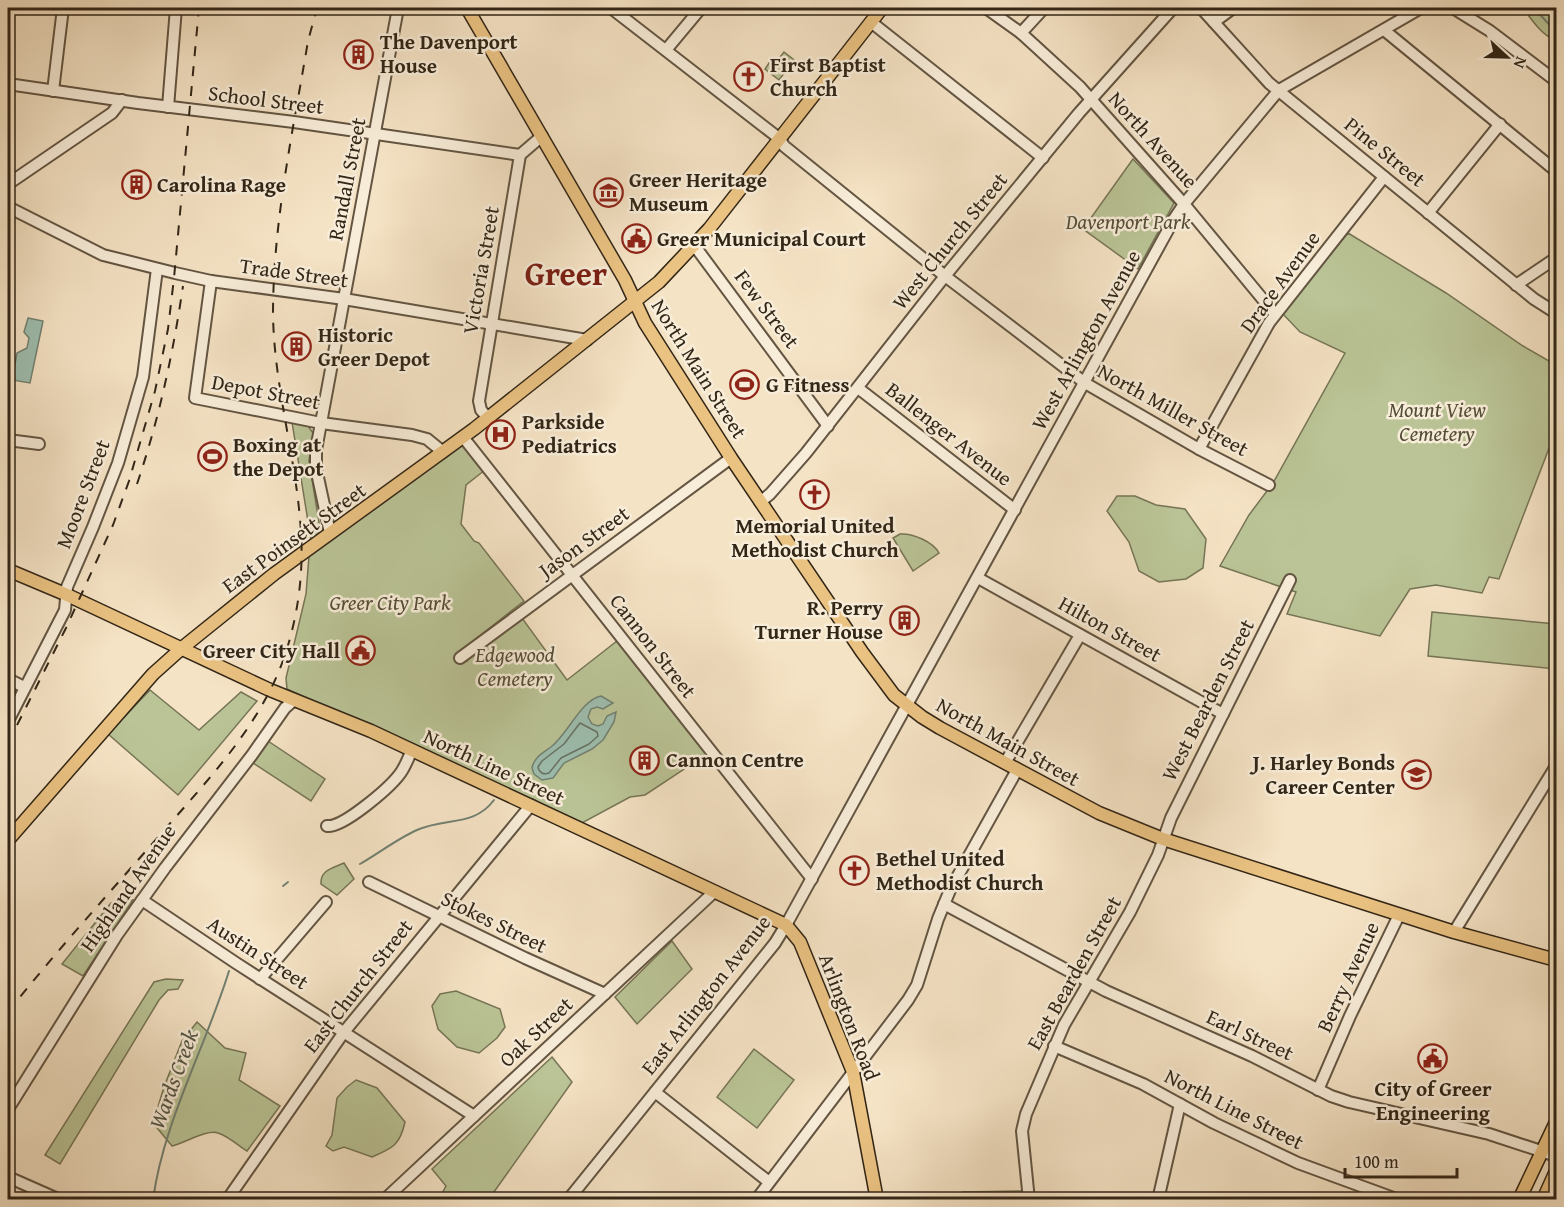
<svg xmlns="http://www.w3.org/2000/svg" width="1564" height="1207" font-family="'Gentium Book Plus',serif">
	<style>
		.green { fill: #bac496; stroke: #767556; stroke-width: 1.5 }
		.water { fill: #9dbeaf; stroke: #728172; stroke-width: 1.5 }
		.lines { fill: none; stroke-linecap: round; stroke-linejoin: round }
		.shore { stroke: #687263; stroke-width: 1.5 }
		.stream { stroke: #728172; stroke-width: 2 }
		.minor-casing { stroke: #635542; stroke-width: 14 }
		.major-casing { stroke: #322617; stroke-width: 15 }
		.minor { stroke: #f8edd9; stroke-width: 10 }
		.major { stroke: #eac282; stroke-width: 12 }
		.rail { stroke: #322617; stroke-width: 2; stroke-dasharray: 10 10; stroke-linecap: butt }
		.labels { text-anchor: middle; stroke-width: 5; stroke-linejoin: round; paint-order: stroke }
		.poi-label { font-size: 21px; font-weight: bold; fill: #322617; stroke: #f8edd9; text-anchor: start }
		.street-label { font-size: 21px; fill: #322617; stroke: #f8edd9 }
		.park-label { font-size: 21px; font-style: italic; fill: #544e37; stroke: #f8edd9 }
		.water-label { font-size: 22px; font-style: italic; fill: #525445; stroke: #f8edd9 }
		.town-label { font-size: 33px; font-weight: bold; fill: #7a1f14; stroke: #f8edd9 }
	</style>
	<rect width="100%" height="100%" fill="#f5e3c5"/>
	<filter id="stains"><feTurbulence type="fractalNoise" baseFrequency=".00333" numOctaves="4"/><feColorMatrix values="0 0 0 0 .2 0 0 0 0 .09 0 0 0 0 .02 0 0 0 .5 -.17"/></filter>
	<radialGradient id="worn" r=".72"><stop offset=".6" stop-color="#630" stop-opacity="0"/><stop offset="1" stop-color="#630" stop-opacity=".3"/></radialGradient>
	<!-- green -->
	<g class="green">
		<path d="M1523 8H1556V40C1543 37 1531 19 1523 8Z"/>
		<path d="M784 52 794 60 779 80 765 69 769 63 773 66Z"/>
		<path d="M1133 159 1174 203 1138 269 1083 229Z"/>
		<path d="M1348 233 1446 293 1523 346 1556 365V430L1499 579 1489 577 1482 593 1436 585 1410 589 1380 636 1287 614 1296 592 1220 566 1249 515 1273 483 1345 353 1300 332 1282 313Z"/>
		<path d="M292 422 308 426 313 433 309 461 320 528 318 534 311 540Z"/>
		<path d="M460 446 466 447 485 470 466 485 461 524 474 541 479 543 524 601 459 652 467 661 469 657 522 618 567 680 617 641 707 754 645 795 630 797 582 823 287 689 286 678 306 594 309 556Z"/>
		<path d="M1117 496H1135L1156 505 1185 509 1206 539 1203 568 1186 579 1159 582 1139 571 1129 542 1107 511Z"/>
		<path d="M900 534C913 533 933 542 939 553L913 571 893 538Z"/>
		<path d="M1432 612 1556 624V669L1428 656Z"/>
		<path d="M150 690 199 730 241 692 257 701 178 795 108 734Z"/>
		<path d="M268 741 325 779 311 801 253 763Z"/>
		<path d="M344 863 354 879 337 895 321 884C320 870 333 868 344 863Z"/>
		<path d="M133 900 83 976 62 964 111 903Z"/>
		<path d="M672 941 692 969 637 1024 615 997Z"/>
		<path d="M166 979 183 980 178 989 168 990 159 1000 60 1164 45 1155 154 982Z"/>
		<path d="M456 991 500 1009 505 1027 497 1038 479 1053 457 1047 438 1029 432 1006 440 994Z"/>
		<path d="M197 1022 225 1048 246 1053 239 1080 280 1106 247 1151C239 1146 228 1136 218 1133 207 1129 185 1143 172 1146L153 1123 164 1087 182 1041Z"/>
		<path d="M754 1049 794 1080 757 1128 717 1097Z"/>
		<path d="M552 1057 572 1082 489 1199H439L446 1186 432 1169Z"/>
		<path d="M356 1080 377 1088 405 1122C400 1145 393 1148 372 1157L344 1147 333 1151 326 1146 332 1135 337 1098 347 1087Z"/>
		<path d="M1023 1191 1024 1199H965L963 1192Z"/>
	</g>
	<!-- water -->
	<g class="water">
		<path d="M28 318 43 321 30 383 12 380 17 353 27 348 29 338 24 332Z"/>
		<path d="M601 696 613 703 603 709 597 707 591 709 588 717 592 724 598 726 603 724 607 716 616 712 614 722 603 740 592 749 564 763 553 778 542 780 534 774 532 768C534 757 543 753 551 747 568 734 581 700 601 696Z"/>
	</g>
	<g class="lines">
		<!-- shore -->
		<path class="shore" d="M580 723 597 732 598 736 589 744 561 758 549 773C544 775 539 773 538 767L542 761 564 744Z"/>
		<!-- stream -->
		<g class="stream">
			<path d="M1534 8 1556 32"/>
			<path d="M360 864C379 853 397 839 417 830 446 817 474 827 494 800"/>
			<path d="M283 886 288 882"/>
			<path d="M153 1200C163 1123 206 1046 229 971"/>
		</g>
		<defs>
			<g id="minor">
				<path d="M611 8 780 139 784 146 945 276 1085 383 1199 449 1269 485"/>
				<path d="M986 8 1021 33 1080 87 1184 204 1275 314"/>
				<path d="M1201 8 1269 83 1534 299 1556 313"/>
				<path d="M1453 8 1490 31 1556 81"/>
				<path d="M871 22 1043 158"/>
				<path d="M1214 22 1233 8"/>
				<path d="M1384 30 1556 171"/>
				<path d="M1021 33 1044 8"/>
				<path d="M666 50 701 8"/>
				<path d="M8 84 138 103 294 122 520 155"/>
				<path d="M53 91 63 8"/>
				<path d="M168 107 176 8"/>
				<path d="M8 184 112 113 122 100"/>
				<path d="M8 207 103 255 175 273 211 281 344 299 587 340"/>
				<path d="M1428 213 1500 124"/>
				<path d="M694 245 828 426"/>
				<path d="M211 281 195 398 321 423 412 435 427 439 443 452"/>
				<path d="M1516 285 1556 258"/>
				<path d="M858 388 1015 510"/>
				<path d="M488 418 481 410 479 401 520 155 542 136"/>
				<path d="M463 437 812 879"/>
				<path d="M8 440 39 444"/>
				<path d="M1199 449 1269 323 1384 177"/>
				<path d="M760 502 770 494 806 453 945 276 1079 113 1173 8"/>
				<path d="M330 533 316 468V450L398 8"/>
				<path d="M978 578 1223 714"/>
				<path d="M460 658 731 458"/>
				<path d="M8 679 24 687"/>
				<path d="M8 721 65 610 67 587 93 527 118 463 143 377 157 269"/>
				<path d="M1005 763 1080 635"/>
				<path d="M327 826C343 828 389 788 399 775 405 768 408 758 412 750"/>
				<path d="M369 882 525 958 605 994"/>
				<path d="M142 900 236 963 474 1116"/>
				<path d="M944 904 1106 991 1252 1056 1331 1096 1349 1102 1489 1134 1556 1156"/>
				<path d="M1454 932 1556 766"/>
				<path d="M260 979 326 902"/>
				<path d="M1054 1046 1143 1084 1214 1123 1298 1163 1399 1200"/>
				<path d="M1318 1090 1350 1016 1399 915"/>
				<path d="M655 1092 769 1182"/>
				<path d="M8 1109 117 935 165 868 252 755 285 708 294 700"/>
				<path d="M8 1177 60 1200"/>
				<path d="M227 1200 344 1032 531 805"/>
				<path d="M384 1200 714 892"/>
				<path d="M568 1200 775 943 786 925 1174 219 1184 204 1279 90 1421 8"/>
				<path d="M756 1200 908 1000 917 985 938 919 950 890 1017 770"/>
				<path d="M1029 1200 1022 1131 1026 1114 1064 1025 1130 912 1158 855 1171 818 1290 580"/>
				<path d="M1158 1200 1180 1104"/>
			</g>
			<g id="major">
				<path d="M467 8 625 280 645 323 731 458 862 652 894 695 922 717 940 728 1099 813 1163 839 1454 932 1556 960"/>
				<path d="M8 570 65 594 270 690 371 731 786 925 800 942 853 1072 877 1200"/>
				<path d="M8 840 153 674 182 648 274 574 474 429 659 282 709 229 882 8"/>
				<path d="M1519 1200 1556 1122"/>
				<path d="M1543 1200 1556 1171"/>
			</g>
		</defs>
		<!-- minor casing -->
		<use href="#minor" class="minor-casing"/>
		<!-- major casing -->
		<use href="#major" class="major-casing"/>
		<!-- minor -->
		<use href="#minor" class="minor"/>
		<!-- major -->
		<use href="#major" class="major"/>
		<!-- rail -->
		<g class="rail">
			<path d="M137 484C159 419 173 354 183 286"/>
			<path d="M8 743 66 628 113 525 129 481 155 391 168 329 174 278 199 8"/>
			<path d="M8 1012C58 949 113 889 166 828 208 780 254 731 279 671 296 629 304 579 301 533 297 460 274 388 273 314 273 222 293 131 308 41L317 8"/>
		</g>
	</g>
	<!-- icons -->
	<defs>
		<symbol id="building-ring" viewBox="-11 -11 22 22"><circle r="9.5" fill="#f8edd9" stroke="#8f2418" stroke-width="1.5"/><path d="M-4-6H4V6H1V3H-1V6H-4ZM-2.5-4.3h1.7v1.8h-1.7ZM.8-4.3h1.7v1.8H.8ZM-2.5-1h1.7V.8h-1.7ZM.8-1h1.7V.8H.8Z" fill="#8f2418"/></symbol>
		<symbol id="church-ring" viewBox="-11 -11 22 22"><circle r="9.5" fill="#f8edd9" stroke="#8f2418" stroke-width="1.5"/><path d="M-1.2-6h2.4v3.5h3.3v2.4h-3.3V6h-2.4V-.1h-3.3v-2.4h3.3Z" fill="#8f2418"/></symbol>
		<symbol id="museum-ring" viewBox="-11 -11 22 22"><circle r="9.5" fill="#f8edd9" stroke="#8f2418" stroke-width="1.5"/><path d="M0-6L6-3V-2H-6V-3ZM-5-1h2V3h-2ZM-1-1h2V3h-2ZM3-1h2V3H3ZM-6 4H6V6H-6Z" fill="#8f2418"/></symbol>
		<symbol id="civic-ring" viewBox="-11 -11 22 22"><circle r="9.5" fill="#f8edd9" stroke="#8f2418" stroke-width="1.5"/><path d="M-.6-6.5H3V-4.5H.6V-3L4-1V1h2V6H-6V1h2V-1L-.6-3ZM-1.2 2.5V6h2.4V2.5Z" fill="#8f2418"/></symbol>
		<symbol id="stadium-ring" viewBox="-11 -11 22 22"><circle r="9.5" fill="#f8edd9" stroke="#8f2418" stroke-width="1.5"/><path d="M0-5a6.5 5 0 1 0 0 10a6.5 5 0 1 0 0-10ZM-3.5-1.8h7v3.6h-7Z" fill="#8f2418"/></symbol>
		<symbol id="hospital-ring" viewBox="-11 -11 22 22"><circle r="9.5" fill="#f8edd9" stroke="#8f2418" stroke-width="1.5"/><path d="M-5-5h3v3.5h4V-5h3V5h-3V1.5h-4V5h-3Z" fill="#8f2418"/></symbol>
		<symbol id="school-ring" viewBox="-11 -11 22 22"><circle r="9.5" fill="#f8edd9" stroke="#8f2418" stroke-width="1.5"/><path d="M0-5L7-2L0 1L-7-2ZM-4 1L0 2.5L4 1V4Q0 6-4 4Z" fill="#8f2418"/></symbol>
	</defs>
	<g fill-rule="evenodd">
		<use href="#building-ring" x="342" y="38" width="33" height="33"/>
		<use href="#church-ring" x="732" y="60" width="33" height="33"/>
		<use href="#building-ring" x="120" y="168" width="33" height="33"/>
		<use href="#museum-ring" x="592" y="176" width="33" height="33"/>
		<use href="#civic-ring" x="620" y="222" width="33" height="33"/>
		<use href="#building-ring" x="280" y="330" width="33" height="33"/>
		<use href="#stadium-ring" x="728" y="368" width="33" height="33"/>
		<use href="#hospital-ring" x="484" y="418" width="33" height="33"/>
		<use href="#stadium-ring" x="196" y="440" width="33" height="33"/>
		<use href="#church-ring" x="798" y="478" width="33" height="33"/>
		<use href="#building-ring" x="888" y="604" width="33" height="33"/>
		<use href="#civic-ring" x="344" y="634" width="33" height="33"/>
		<use href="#building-ring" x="628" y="744" width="33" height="33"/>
		<use href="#school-ring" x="1400" y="758" width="33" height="33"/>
		<use href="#church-ring" x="838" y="854" width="33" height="33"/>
		<use href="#civic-ring" x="1416" y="1042" width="33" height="33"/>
	</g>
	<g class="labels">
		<!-- poi labels -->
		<g class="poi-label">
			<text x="380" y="49">The Davenport<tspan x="380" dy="24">House</tspan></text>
			<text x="770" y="72">First Baptist<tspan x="770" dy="24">Church</tspan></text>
			<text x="629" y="187">Greer Heritage<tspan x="629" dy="24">Museum</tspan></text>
			<text x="157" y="192">Carolina Rage</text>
			<text x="657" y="246">Greer Municipal Court</text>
			<text x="318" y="342">Historic<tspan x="318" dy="24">Greer Depot</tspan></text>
			<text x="766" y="392">G Fitness</text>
			<text x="522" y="429">Parkside<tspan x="522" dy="24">Pediatrics</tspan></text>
			<text x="233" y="452">Boxing at<tspan x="233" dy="24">the Depot</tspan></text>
			<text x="815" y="533" text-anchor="middle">Memorial United<tspan x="815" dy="24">Methodist Church</tspan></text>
			<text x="883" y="615" text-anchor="end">R. Perry<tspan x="883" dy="24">Turner House</tspan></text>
			<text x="340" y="658" text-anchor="end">Greer City Hall</text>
			<text x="666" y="767">Cannon Centre</text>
			<text x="1395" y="770" text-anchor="end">J. Harley Bonds<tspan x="1395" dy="24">Career Center</tspan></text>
			<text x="876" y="866">Bethel United<tspan x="876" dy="24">Methodist Church</tspan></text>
			<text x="1433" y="1096" text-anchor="middle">City of Greer<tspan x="1433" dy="24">Engineering</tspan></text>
		</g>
		<!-- street labels -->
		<g class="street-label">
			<text transform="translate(266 100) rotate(7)" y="7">School Street</text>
			<text transform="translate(1153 140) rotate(48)" y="7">North Avenue</text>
			<text transform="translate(1385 152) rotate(39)" y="7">Pine Street</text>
			<text transform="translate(347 179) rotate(-79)" y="7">Randall Street</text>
			<text transform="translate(950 241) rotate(-51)" y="7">West Church Street</text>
			<text transform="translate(481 270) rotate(-80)" y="7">Victoria Street</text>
			<text transform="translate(294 273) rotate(8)" y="7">Trade Street</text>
			<text transform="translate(1280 282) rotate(-54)" y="7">Drace Avenue</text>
			<text transform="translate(767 309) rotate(53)" y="7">Few Street</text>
			<text transform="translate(1086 340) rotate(-61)" y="7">West Arlington Avenue</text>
			<text transform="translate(699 369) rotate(58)" y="7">North Main Street</text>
			<text transform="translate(266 392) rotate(11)" y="7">Depot Street</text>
			<text transform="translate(1173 410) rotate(29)" y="7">North Miller Street</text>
			<text transform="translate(949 434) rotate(38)" y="7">Ballenger Avenue</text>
			<text transform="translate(83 494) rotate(-69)" y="7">Moore Street</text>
			<text transform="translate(294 538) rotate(-36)" y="7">East Poinsett Street</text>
			<text transform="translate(584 542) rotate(-36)" y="7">Jason Street</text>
			<text transform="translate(1110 629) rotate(29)" y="7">Hilton Street</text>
			<text transform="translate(653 646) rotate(52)" y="7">Cannon Street</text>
			<text transform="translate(1208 700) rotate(-63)" y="7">West Bearden Street</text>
			<text transform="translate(1008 742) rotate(29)" y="7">North Main Street</text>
			<text transform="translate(494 767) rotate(25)" y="7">North Line Street</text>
			<text transform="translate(128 888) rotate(-55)" y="7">Highland Avenue</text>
			<text transform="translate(494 922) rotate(26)" y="7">Stokes Street</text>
			<text transform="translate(258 953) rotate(33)" y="7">Austin Street</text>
			<text transform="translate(1074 973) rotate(-61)" y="7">East Bearden Street</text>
			<text transform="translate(1348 977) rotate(-65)" y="7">Berry Avenue</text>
			<text transform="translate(358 986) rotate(-52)" y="7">East Church Street</text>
			<text transform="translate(706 995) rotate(-52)" y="7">East Arlington Avenue</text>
			<text transform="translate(849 1017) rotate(69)" y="7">Arlington Road</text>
			<text transform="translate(536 1032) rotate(-43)" y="7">Oak Street</text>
			<text transform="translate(1250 1035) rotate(25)" y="7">Earl Street</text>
			<text transform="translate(1234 1109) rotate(27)" y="7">North Line Street</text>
		</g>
		<!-- park labels -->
		<g class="park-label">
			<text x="1128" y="229">Davenport Park</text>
			<text x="1437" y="417">Mount View<tspan x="1437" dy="24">Cemetery</tspan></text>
			<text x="390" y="610">Greer City Park</text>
			<text x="515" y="662">Edgewood<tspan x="515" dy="24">Cemetery</tspan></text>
		</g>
		<!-- water labels -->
		<g class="water-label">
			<text transform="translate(173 1079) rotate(-70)" y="8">Wards Creek</text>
		</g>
		<!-- town labels -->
		<g class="town-label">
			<text x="566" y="285">Greer</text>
		</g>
	</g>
	<!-- margin -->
	<rect width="1564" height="1207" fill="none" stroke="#f5e3c5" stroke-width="30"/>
	<rect x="9" y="9" width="1546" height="1189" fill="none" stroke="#322617" stroke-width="3"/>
	<rect x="15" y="15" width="1534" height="1177" fill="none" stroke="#322617" stroke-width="1.5"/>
	<!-- north arrow -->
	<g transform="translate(1507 57) rotate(112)" stroke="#f8edd9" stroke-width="4.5" paint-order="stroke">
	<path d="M0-4.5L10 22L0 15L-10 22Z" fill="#322617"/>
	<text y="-9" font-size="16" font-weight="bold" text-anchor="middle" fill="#322617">N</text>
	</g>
	<!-- scale -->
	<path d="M1345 1168v9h112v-9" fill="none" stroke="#322617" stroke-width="3"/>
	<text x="1354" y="1168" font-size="18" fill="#322617" stroke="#f8edd9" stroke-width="4.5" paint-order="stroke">100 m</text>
	<rect width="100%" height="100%" filter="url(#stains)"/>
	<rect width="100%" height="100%" fill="url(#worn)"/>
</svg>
